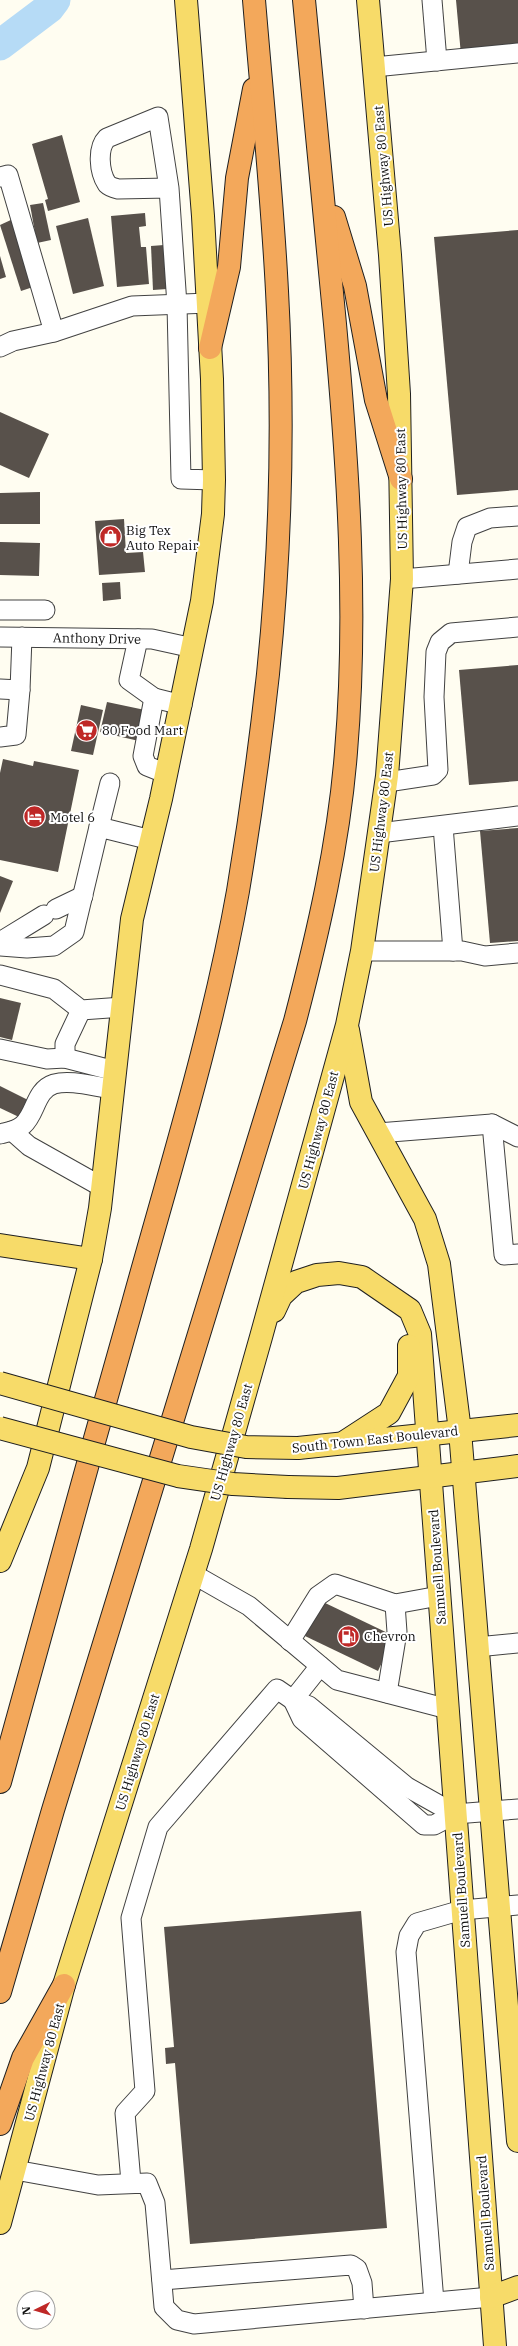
<svg xmlns="http://www.w3.org/2000/svg" width="518" height="2346" font-family="'IBM Plex Serif',serif">
	<style>
		.lines { fill: none; stroke-linecap: round; stroke-linejoin: round }
		.river { stroke: #b6dbf6; stroke-width: 31 }
		.building { fill: #58514b }
		.minor-casing { stroke: #424242; stroke-width: 21 }
		.major-casing { stroke: #202020; stroke-width: 24 }
		.highway-casing { stroke: #202020; stroke-width: 24 }
		.minor { stroke: #fff; stroke-width: 19 }
		.major { stroke: #f7db69; stroke-width: 22 }
		.highway { stroke: #f3a85b; stroke-width: 22 }
		.major-bridge-casing { stroke: #202020; stroke-width: 24; stroke-linecap: butt }
		.major-bridge { stroke: #f7db69; stroke-width: 22 }
		.labels { text-anchor: middle; stroke-width: 4; stroke-linejoin: round; paint-order: stroke }
		.street-label { font-size: 13px; fill: #0f0f0f; stroke: #fff }
		.poi-label { font-size: 13px; fill: #0f0f0f; stroke: #fff; text-anchor: start }
	</style>
	<rect width="100%" height="100%" fill="#fffdf1"/>
	<g class="lines">
		<!-- river -->
		<path class="river" d="M0 45 49 8 55 0"/>
	</g>
	<!-- building -->
	<g class="building">
		<path d="M456 0H518V50L461 55Z"/>
		<path d="M62 135 80 202 48 211 45 200 48 199 32 144Z"/>
		<path d="M43 203 51 240 37 243 30 205Z"/>
		<path d="M145 213 146 226 139 227 141 247H146L149 284 117 287 111 216Z"/>
		<path d="M88 218 104 286 73 294 56 226Z"/>
		<path d="M13 219 33 287 21 291 0 225Z"/>
		<path d="M518 230V490L457 495 434 237Z"/>
		<path d="M164 245 167 289 153 290 151 246Z"/>
		<path d="M0 256 6 277 0 279Z"/>
		<path d="M0 412 49 434 29 478 0 465Z"/>
		<path d="M40 492V524H0V493Z"/>
		<path d="M124 519 126 553 143 552 145 572 99 575 95 521Z"/>
		<path d="M0 542 40 543 39 576 0 575Z"/>
		<path d="M120 582 121 599 103 601 102 583Z"/>
		<path d="M518 665V781L469 785 459 670Z"/>
		<path d="M107 702 145 710 139 741 100 732Z"/>
		<path d="M81 705 103 710 93 755 71 751Z"/>
		<path d="M3 759 33 766 34 761 79 770 58 872 0 860V773Z"/>
		<path d="M518 828V941L490 943 480 831Z"/>
		<path d="M0 876 13 881 0 913Z"/>
		<path d="M0 998 21 1003 12 1040 0 1037Z"/>
		<path d="M0 1086 28 1100 19 1117 0 1108Z"/>
		<path d="M321 1601 394 1636 378 1671 305 1636Z"/>
		<path d="M361 1911 387 2228 190 2244 175 2063 166 2064 165 2048 174 2047 164 1927Z"/>
	</g>
	<g class="lines">
		<defs>
			<g id="minor">
				<path d="M432 0 437 61"/>
				<path d="M374 67 518 53"/>
				<path d="M0 177 8 175 54 332"/>
				<path d="M169 188 118 189C114 188 110 187 107 184 99 172 97 148 107 138L158 117 169 188 177 305 181 479 214 480"/>
				<path d="M0 347 13 341 54 332 132 306 209 303"/>
				<path d="M458 574 462 542 467 527 490 518 518 516"/>
				<path d="M402 579 518 569"/>
				<path d="M0 610H45"/>
				<path d="M0 637 152 639 193 648"/>
				<path d="M138 639 129 680 154 698"/>
				<path d="M0 689 20 690 22 637"/>
				<path d="M0 737 16 735 20 690"/>
				<path d="M167 774 147 766 143 756 154 698 182 705"/>
				<path d="M387 782 433 775 438 770 434 697 436 652 440 642 451 633 518 627"/>
				<path d="M443 826 453 951"/>
				<path d="M99 827 110 783"/>
				<path d="M379 833 518 816"/>
				<path d="M56 909 83 896"/>
				<path d="M0 942 44 915"/>
				<path d="M0 946 27 948 54 946 74 932 99 827 151 840"/>
				<path d="M362 951H462L485 956 518 953"/>
				<path d="M0 975 54 989 81 1010 123 1007"/>
				<path d="M0 1049 47 1059 65 1058 115 1071"/>
				<path d="M65 1058V1044L81 1010"/>
				<path d="M492 1124 504 1255 518 1254"/>
				<path d="M12 1131 29 1146 102 1187"/>
				<path d="M378 1133 492 1124 518 1137"/>
				<path d="M0 1134C7 1132 17 1131 23 1125 36 1114 35 1090 54 1084 71 1079 95 1087 113 1089"/>
				<path d="M193 1574 249 1606 337 1680 448 1709"/>
				<path d="M290 1641 318 1596 335 1584 395 1604 439 1596"/>
				<path d="M477 1647 518 1643"/>
				<path d="M387 1693 397 1632 395 1604"/>
				<path d="M293 1700 302 1719 424 1825H434L455 1814 518 1809"/>
				<path d="M293 1700 320 1666"/>
				<path d="M15 2170 98 2185 147 2183 155 2203 164 2307 177 2320 194 2324 491 2297"/>
				<path d="M131 2182 125 2113 145 2091 131 1918 158 1827 277 1689 293 1700 309 1706 407 1787 455 1814"/>
				<path d="M162 2280 351 2265 357 2269 362 2283 364 2309"/>
				<path d="M434 2302 406 1952 409 1936 417 1923 462 1910 518 1905"/>
			</g>
			<g id="major">
				<path d="M348 1030 361 1102 425 1219 439 1264 460 1431 518 2141"/>
				<path d="M0 1245 91 1259"/>
				<path d="M274 1311 281 1296 296 1282 317 1275 339 1273 362 1277 410 1310 420 1334 495 2346"/>
				<path d="M346 1441 389 1413 409 1376V1346"/>
				<path d="M298 1448 518 1425"/>
				<path d="M288 1487 338 1488 518 1466"/>
				<path d="M0 1561 38 1468 91 1259 100 1208 132 919 161 799 202 601 213 514 214 480 212 379 203 216 186 0"/>
				<path d="M0 2223 64 1985 201 1549 261 1337 347 1025 362 951 387 776 402 579 399 394 390 255 368 0"/>
				<path d="M491 2297 518 2287"/>
			</g>
			<g id="highway">
				<path d="M334 217 355 286 376 400 401 479"/>
				<path d="M210 348 229 267 237 178 254 89"/>
				<path d="M0 1782C44 1623 87 1465 132 1307 170 1169 213 1032 238 891 250 819 260 747 268 674 281 547 284 419 277 291 272 194 262 97 254 0"/>
				<path d="M0 1992 53 1810 295 1021C318 933 339 843 346 752 358 611 348 465 335 324 325 216 315 108 304 0"/>
				<path d="M0 2124 23 2058 64 1985"/>
			</g>
		</defs>
		<!-- minor casing -->
		<use href="#minor" class="minor-casing"/>
		<!-- major casing -->
		<use href="#major" class="major-casing"/>
		<!-- highway casing -->
		<use href="#highway" class="highway-casing"/>
		<!-- minor -->
		<use href="#minor" class="minor"/>
		<!-- major -->
		<use href="#major" class="major"/>
		<!-- highway -->
		<use href="#highway" class="highway"/>
		<defs>
			<g id="major-bridge">
				<path d="M0 1383 191 1437 246 1447 298 1448"/>
				<path d="M0 1428 178 1476 233 1484 288 1487"/>
			</g>
		</defs>
		<!-- major-bridge casing -->
		<use href="#major-bridge" class="major-bridge-casing"/>
		<!-- major-bridge -->
		<use href="#major-bridge" class="major-bridge"/>
	</g>
	<!-- icons -->
	<defs>
		<symbol id="shop-disc" viewBox="-11 -11 22 22"><circle r="9.5" fill="#bf2827" stroke="#fff"/><path d="M-5-2.5h2.3a2.7 3.5 0 0 1 5.4 0H5L5.5 6h-11ZM-1.5-2.5h3a1.5 2.3 0 0 0-3 0Z" fill="#fff"/></symbol>
		<symbol id="supermarket-disc" viewBox="-11 -11 22 22"><circle r="9.5" fill="#bf2827" stroke="#fff"/><path d="M-6-5.5h2.5l.6 2H6L4.5 2H-2.5L-4.4-4H-6ZM-1.5 3.2a1.3 1.3 0 1 0 .1 0ZM3 3.2a1.3 1.3 0 1 0 .1 0Z" fill="#fff"/></symbol>
		<symbol id="hotel-disc" viewBox="-11 -11 22 22"><circle r="9.5" fill="#bf2827" stroke="#fff"/><path d="M-6-4.5h1.5V1H6V5H4.5V3h-9V5H-6ZM-4 0a1.8 1.8 0 1 1 3.6 0ZM.5 0V-2.5h3Q6-2.5 6 0Z" fill="#fff"/></symbol>
		<symbol id="fuel-disc" viewBox="-11 -11 22 22"><circle r="9.5" fill="#bf2827" stroke="#fff"/><path d="M-5.5-6h7V0h2V4h1.3V-2.5L3-4.5l.8-.8L6-3V5H2.5V1h-1V6h-7ZM-4.2-4.7v3.2H.2V-4.7Z" fill="#fff"/></symbol>
	</defs>
	<g fill-rule="evenodd">
		<use href="#shop-disc" x="98" y="524" width="25" height="25"/>
		<use href="#supermarket-disc" x="74" y="718" width="25" height="25"/>
		<use href="#hotel-disc" x="22" y="804" width="25" height="25"/>
		<use href="#fuel-disc" x="336" y="1624" width="25" height="25"/>
	</g>
	<g class="labels">
		<!-- street labels -->
		<g class="street-label">
			<text transform="translate(383 166) rotate(-95)" y="5">US Highway 80 East</text>
			<text transform="translate(401 489) rotate(-91)" y="5">US Highway 80 East</text>
			<text transform="translate(97 638) rotate(1)" y="5">Anthony Drive</text>
			<text transform="translate(381 812) rotate(-83)" y="5">US Highway 80 East</text>
			<text transform="translate(318 1130) rotate(-75)" y="5">US Highway 80 East</text>
			<text transform="translate(375 1439) rotate(-6)" y="5">South Town East Boulevard</text>
			<text transform="translate(231 1442) rotate(-74)" y="5">US Highway 80 East</text>
			<text transform="translate(437 1567) rotate(-94)" y="5">Samuell Boulevard</text>
			<text transform="translate(137 1752) rotate(-73)" y="5">US Highway 80 East</text>
			<text transform="translate(461 1890) rotate(-94)" y="5">Samuell Boulevard</text>
			<text transform="translate(44 2062) rotate(-75)" y="5">US Highway 80 East</text>
			<text transform="translate(485 2213) rotate(-94)" y="5">Samuell Boulevard</text>
		</g>
		<!-- poi labels -->
		<g class="poi-label">
			<text x="126" y="535">Big Tex<tspan x="126" dy="15">Auto Repair</tspan></text>
			<text x="102" y="735">80 Food Mart</text>
			<text x="50" y="822">Motel 6</text>
			<text x="364" y="1641">Chevron</text>
		</g>
	</g>
	<!-- north arrow -->
	<g transform="translate(36 2310) rotate(265)"><circle r="19" fill="#ffffff" stroke="#9f9f9f"/>
	<path d="M0-3L7 15L0 10L-7 15Z" fill="#bf2827"/>
	<text y="-6" font-size="11" font-weight="bold" text-anchor="middle" fill="#0f0f0f">N</text>
	</g>
</svg>
